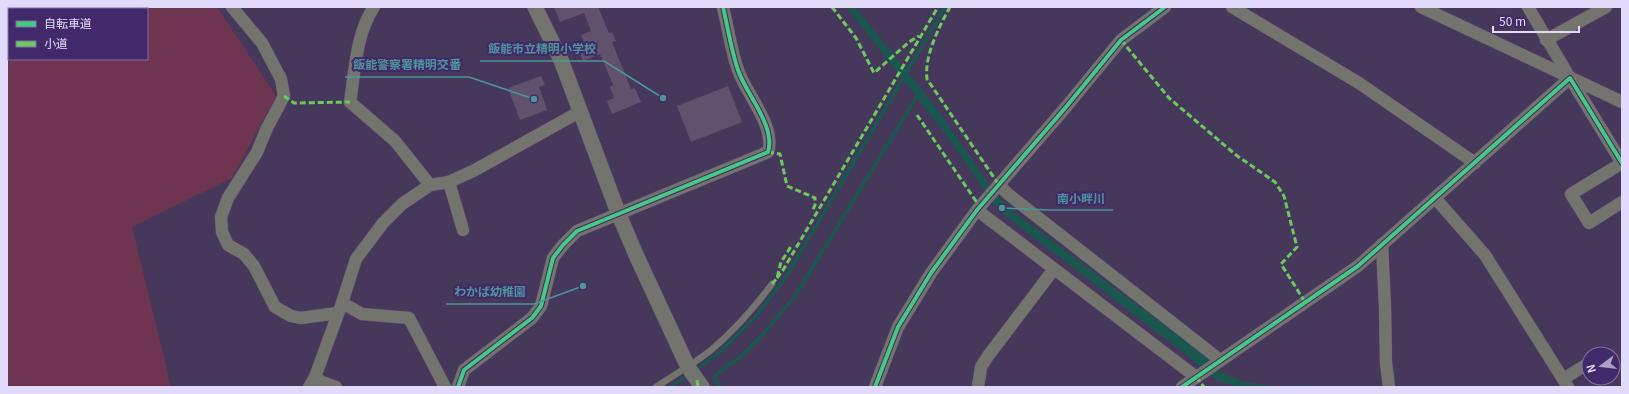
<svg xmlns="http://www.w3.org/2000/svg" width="1629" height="394" font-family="Georgia,'Noto Sans JP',serif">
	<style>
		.green { fill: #6f3550; fill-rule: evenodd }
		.water { fill: #1a584f }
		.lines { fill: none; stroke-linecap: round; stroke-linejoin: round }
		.stream { stroke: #1a584f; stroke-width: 3.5 }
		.building { fill: #60516d }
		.service-casing { stroke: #5f5472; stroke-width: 7 }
		.minor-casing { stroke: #5f5472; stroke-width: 13 }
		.tertiary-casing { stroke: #5f5472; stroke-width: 16 }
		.service { stroke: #73746e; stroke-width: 6 }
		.minor { stroke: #73746e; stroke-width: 12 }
		.tertiary { stroke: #73746e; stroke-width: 15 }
		.quiet { stroke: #6dc95d; stroke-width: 3; stroke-dasharray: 6 3; stroke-linecap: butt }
		.cycleway-casing { stroke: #41296a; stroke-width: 6 }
		.cycleway { stroke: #46c982; stroke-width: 4 }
		.leader { fill: none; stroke: #4e9498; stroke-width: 1.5 }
		.callout-dot { fill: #4e9498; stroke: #41296a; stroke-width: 1.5 }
		.callout-label { font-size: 12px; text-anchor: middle; font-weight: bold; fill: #4e9498; stroke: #41296a; stroke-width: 4; stroke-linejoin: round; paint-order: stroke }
	</style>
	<rect width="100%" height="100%" fill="#45385b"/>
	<!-- green -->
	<path class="green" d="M7 7H217L276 96 232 178 132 227 171 387H7ZM9 9H147V59H9Z"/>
	<!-- water -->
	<path class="water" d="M846 7H855L932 102 992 188 1010 209 1209 359 1223 373 1244 382 1273 386 1308 385 1311 387H1239L1216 380 1180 350 998 210 941 128Z"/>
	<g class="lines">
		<!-- stream -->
		<g class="stream">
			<path d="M699 368 719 353 758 314 787 275 945 7"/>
			<path d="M670 387 686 377"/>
			<path d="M721 387 717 384 715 377 718 373 739 358 764 333 795 296 919 93"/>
		</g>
	</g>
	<!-- building -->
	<g class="building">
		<path d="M554 7H598L609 33 612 32 616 41 612 42 631 89 635 88 641 102 612 114 607 101 614 98 610 87 613 85 600 54 583 61 578 48 585 45 581 35 591 31 584 13 560 22Z"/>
		<path d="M541 76 545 85 539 87 547 110 520 120 508 88Z"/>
		<path d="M728 86 742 122 691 142 677 106Z"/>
	</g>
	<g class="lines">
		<defs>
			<path id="service" d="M656 387C674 375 693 364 710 351 734 331 754 308 772 284"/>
			<g id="minor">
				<path d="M232 7 262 43 281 79 284 96 267 128 257 152 228 198 221 217 222 232 228 245 244 254 254 266 275 307 291 316 301 318 337 313"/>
				<path d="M374 7C356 33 355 71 350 102L395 141 430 185"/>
				<path d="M1232 7 1359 83 1475 163"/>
				<path d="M1421 7 1622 102"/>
				<path d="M1528 7 1570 78"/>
				<path d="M1546 40 1606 7"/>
				<path d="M1622 163 1571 194 1589 223 1622 202"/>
				<path d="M449 182 463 230"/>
				<path d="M999 185 1008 194 1220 360"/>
				<path d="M1435 198 1485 255 1568 387"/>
				<path d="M977 210 1196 377"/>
				<path d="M1382 244 1385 307 1386 363 1389 387"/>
				<path d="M342 303 362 314 409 318 445 387"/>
				<path d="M315 377 322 382 336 387"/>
				<path d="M1563 379 1589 363"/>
				<path d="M309 387 315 377 342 303 356 259 383 223 402 204 430 185 449 182 475 170 581 111"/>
				<path d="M458 387 464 370 532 318 541 306 553 258 563 245 577 231 768 152C776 126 746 94 738 70 731 50 728 28 723 7"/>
				<path d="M875 387 898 327 931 273 977 210 1066 107 1121 40 1165 7"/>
				<path d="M978 387 981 367 988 356 1054 269"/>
				<path d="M1182 387 1358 266 1570 78 1622 163"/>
			</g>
			<path id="tertiary" d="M535 7 561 60 619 215 637 257 688 367 702 387"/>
		</defs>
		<!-- service casing -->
		<use href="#service" class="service-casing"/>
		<!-- minor casing -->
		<use href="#minor" class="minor-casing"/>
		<!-- tertiary casing -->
		<use href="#tertiary" class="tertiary-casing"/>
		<!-- service -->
		<use href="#service" class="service"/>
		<!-- minor -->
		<use href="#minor" class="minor"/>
		<!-- tertiary -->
		<use href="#tertiary" class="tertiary"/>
		<!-- quiet -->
		<g class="quiet">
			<path d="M832 7 856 38 874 73 909 42 919 36"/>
			<path d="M950 7C939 27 924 56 927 79L999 185"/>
			<path d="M1121 40 1169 98 1236 155 1275 182 1284 196 1297 247 1281 264 1305 302"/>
			<path d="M284 96 294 103 350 102"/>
			<path d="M917 115 980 207"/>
			<path d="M768 152 780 154 787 186 815 198V205L812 212"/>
			<path d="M777 278 783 270 938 7"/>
			<path d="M772 284 777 278 781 262 792 245"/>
			<path d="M1196 377 1204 387"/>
			<path d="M697 380 698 387"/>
		</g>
		<defs>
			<g id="cycleway">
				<path d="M458 387 464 370 532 318 541 306 553 258 563 245 577 231 768 152C776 126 746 94 738 70 731 50 728 28 723 7"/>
				<path d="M875 387 898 327 931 273 977 210 1066 107 1121 40 1165 7"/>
				<path d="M1182 387 1358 266 1570 78 1622 163"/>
			</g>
		</defs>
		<!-- cycleway casing -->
		<use href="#cycleway" class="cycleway-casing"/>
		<!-- cycleway -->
		<use href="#cycleway" class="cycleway"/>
	</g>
	<!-- callouts -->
	<path class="leader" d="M663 98L604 61H480M534 99L469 77H345M1002 208L1049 210H1113M583 286L534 304H446"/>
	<g class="callout-dot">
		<circle cx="663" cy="98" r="4"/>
		<circle cx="534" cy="99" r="4"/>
		<circle cx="1002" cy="208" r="4"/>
		<circle cx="583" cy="286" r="4"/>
	</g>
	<g class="callout-label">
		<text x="542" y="53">飯能市立精明小学校</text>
		<text x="407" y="69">飯能警察署精明交番</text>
		<text x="1081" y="203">南小畔川</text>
		<text x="490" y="296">わかば幼稚園</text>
	</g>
	<!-- border -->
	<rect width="1629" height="394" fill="none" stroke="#e2dafa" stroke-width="16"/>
	<!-- legend -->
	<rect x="8" y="8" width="140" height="52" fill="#41296a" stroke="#8170a4"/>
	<rect x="16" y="21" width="20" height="6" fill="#46c982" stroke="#8170a4"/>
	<text x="44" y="28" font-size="12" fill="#e2dafa">自転車道</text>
	<rect x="16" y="41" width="20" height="6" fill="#6dc95d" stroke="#8170a4"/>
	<text x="44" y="48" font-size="12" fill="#e2dafa">小道</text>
	<!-- north arrow -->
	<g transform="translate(1601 366) rotate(255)"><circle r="19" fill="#41296a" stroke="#8170a4"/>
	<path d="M0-3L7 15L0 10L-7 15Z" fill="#aba1c2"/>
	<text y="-6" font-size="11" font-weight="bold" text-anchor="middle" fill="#e2dafa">N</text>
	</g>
	<!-- scale -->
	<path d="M1493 26v6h86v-6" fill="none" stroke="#e2dafa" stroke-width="2"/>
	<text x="1499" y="26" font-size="12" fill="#e2dafa" stroke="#41296a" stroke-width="3" paint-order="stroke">50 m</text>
</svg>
